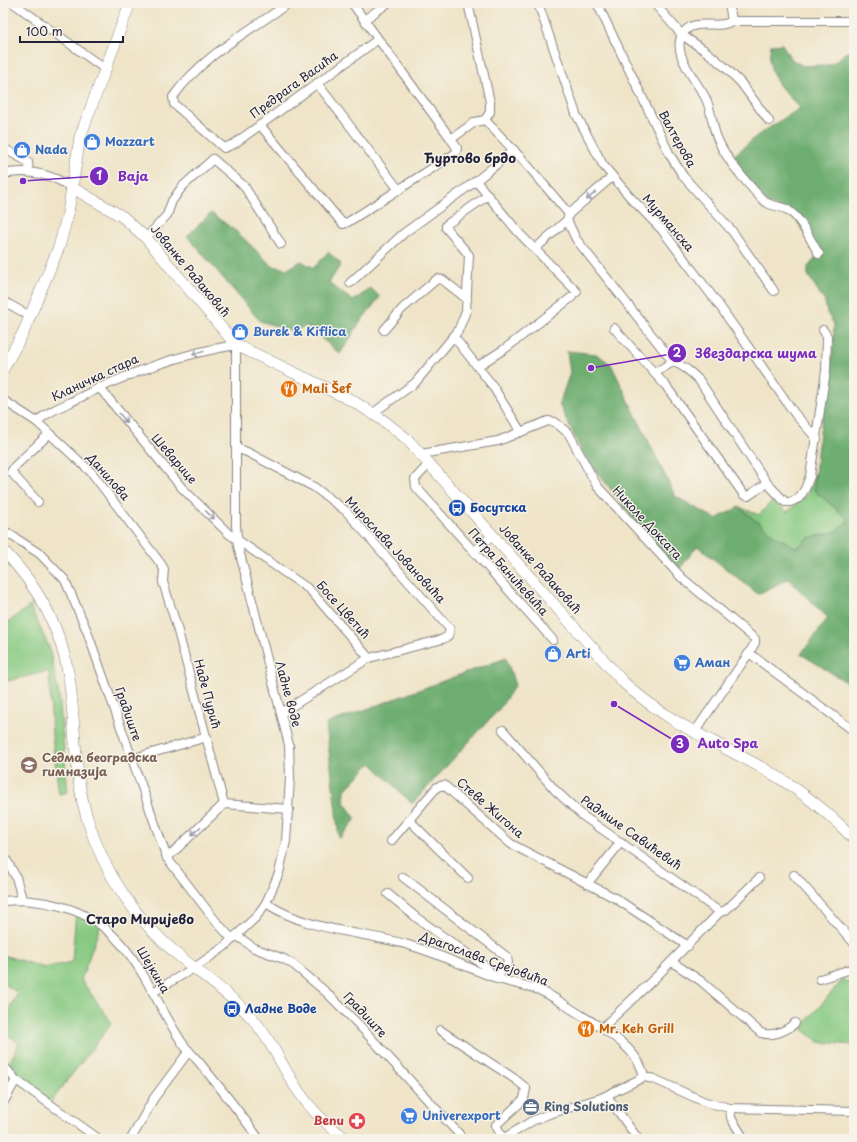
<svg xmlns="http://www.w3.org/2000/svg" width="857" height="1142" font-family="'Playpen Sans',sans-serif">
	<style>
		.green { fill: #87c981; stroke: #54765e }
		.forest { fill: #6dad6f; stroke: #486855 }
		.lines { fill: none; stroke-linecap: round; stroke-linejoin: round }
		.minor-casing { stroke: #888382; stroke-width: 10 }
		.major-casing { stroke: #888382; stroke-width: 12 }
		.minor { stroke: #fff; stroke-width: 8 }
		.major { stroke: #fff; stroke-width: 11 }
		.oneway { stroke: #9c9ca7 }
		.labels { text-anchor: middle; stroke-width: 3; stroke-linejoin: round; paint-order: stroke }
		.street-label { font-size: 12px; fill: #22223b; stroke: #f7f3e8 }
		.shop-label { font-size: 12px; font-weight: bold; fill: #366cbe; stroke: #f7f3e8; text-anchor: start }
		.food-label { font-size: 12px; font-weight: bold; fill: #c56008; stroke: #f7f3e8; text-anchor: start }
		.transit-label { font-size: 12px; font-weight: bold; fill: #164399; stroke: #f7f3e8; text-anchor: start }
		.education-label { font-size: 12px; font-weight: bold; fill: #785e54; stroke: #f7f3e8; text-anchor: start }
		.service-label { font-size: 12px; font-weight: bold; fill: #4e5e75; stroke: #f7f3e8; text-anchor: start }
		.health-label { font-size: 12px; font-weight: bold; fill: #be3a42; stroke: #f7f3e8; text-anchor: end }
		.neighbourhood-label { font-size: 13px; font-weight: bold; fill: #22223b; stroke: #f7f3e8 }
		.leader { fill: none; stroke: #7b2cbf; stroke-width: 1.5 }
		.callout-dot { fill: #7b2cbf; stroke: #f7f3e8; stroke-width: 1.5 }
		.mark-label { font-size: 12px; text-anchor: middle; font-weight: bold; fill: #fff }
		.callout-label { font-size: 13px; text-anchor: middle; font-weight: bold; fill: #7b2cbf; stroke: #f7f3e8; stroke-width: 3; stroke-linejoin: round; paint-order: stroke }
	</style>
	<rect width="100%" height="100%" fill="#f7f3e8"/>
	<filter id="ink" filterUnits="userSpaceOnUse"><feTurbulence type="fractalNoise" baseFrequency=".025" numOctaves="2"/><feDisplacementMap in="SourceGraphic" scale="8" xChannelSelector="R" yChannelSelector="G"/><feConvolveMatrix kernelMatrix="1 2 1 2 8 2 1 2 1" color-interpolation-filters="sRGB"/></filter>
	<filter id="wash" filterUnits="userSpaceOnUse"><feTurbulence type="fractalNoise" baseFrequency=".012" numOctaves="4" result="noise"/><feDisplacementMap in="SourceGraphic" scale="16" xChannelSelector="R" yChannelSelector="G"/><feGaussianBlur stdDeviation="0.9" result="paint"/><feColorMatrix in="noise" values="0 0 0 0 0 0 0 0 0 0 0 0 0 0 0 0 0 1.4 0 .05"/><feComposite in="paint" operator="in"/></filter>
	<g filter="url(#wash)">
		<rect width="100%" height="100%" fill="#efe4c8"/>
		<!-- green -->
		<g class="green">
			<path d="M818 463 814 480V490L849 520 835 532 808 538 797 548 775 536 739 507 759 515 773 500 787 512 807 495Z"/>
			<path d="M30 606 49 647 59 695 68 792 59 794 52 737 49 671 3 682V626Z"/>
			<path d="M76 911 101 924 81 980 112 1023 49 1104 6 1070 19 1043 3 1032V1019L18 993 3 983V955L45 968 72 962Z"/>
			<path d="M843 979 854 986V1045L819 1042 801 1028Z"/>
		</g>
		<!-- forest -->
		<g class="forest">
			<path d="M782 44 791 59 803 66 830 65 847 52 854 51V687L801 654 828 618 788 579 758 594 697 546 679 570 637 523 582 453 559 404 570 373 567 351 596 354 611 364 675 496 716 519 739 507 775 536 797 548 808 538 835 532 849 520 814 490 817 452 833 345 834 324 827 313 825 302 808 275V267L819 254 792 214 768 204 730 159 758 135 800 108C781 88 765 75 771 45Z"/>
			<path d="M211 213 237 232 272 266 288 269 301 261 314 268 328 252 341 264 329 283 353 301 371 288 380 297 360 322 340 354 307 326 291 331 260 321 187 236Z"/>
			<path d="M506 658 515 685 500 708 412 804 371 763 345 790 344 802 356 819 339 839 326 724Z"/>
		</g>
	</g>
	<g filter="url(#ink)">
		<g class="lines">
			<defs>
				<g id="minor">
					<path d="M13 3 105 69"/>
					<path d="M289 3C249 31 202 56 173 97L174 104 224 148 234 144 377 40"/>
					<path d="M468 3 490 102V112L485 120"/>
					<path d="M538 3 576 114 603 165 630 197 662 230 719 305 795 414 817 439"/>
					<path d="M597 3 670 155 683 176 732 231 774 291"/>
					<path d="M654 3 682 35 707 52 726 68 741 83 769 121"/>
					<path d="M729 3 732 21"/>
					<path d="M364 20 388 3"/>
					<path d="M317 83 399 190"/>
					<path d="M485 120 523 160 569 214"/>
					<path d="M260 125 343 224 348 222 456 153 457 148 451 139 352 3"/>
					<path d="M451 139 475 122 485 120"/>
					<path d="M3 148 28 162 29 172"/>
					<path d="M3 174C27 169 51 174 71 187"/>
					<path d="M476 181 519 233 577 292"/>
					<path d="M569 214 567 220 576 239 673 362"/>
					<path d="M569 214 612 177"/>
					<path d="M146 238 167 215 172 201 182 187 213 159 244 186 281 244"/>
					<path d="M535 249 567 220"/>
					<path d="M819 254C810 240 802 219 788 210 779 205 769 207 762 199 746 182 727 161 718 140 712 127 712 112 706 99 698 82 667 50 685 31 697 18 719 30 732 21H854"/>
					<path d="M350 283 404 233 476 181 514 150"/>
					<path d="M3 301 30 316"/>
					<path d="M614 328 666 386 744 495 748 496 767 483"/>
					<path d="M384 330 402 309 437 279 443 280 467 299"/>
					<path d="M454 337 492 385 521 432"/>
					<path d="M478 366 506 348 572 297"/>
					<path d="M654 373 673 362C683 365 692 373 699 380L767 483 785 502H791L799 498 805 489 810 476 826 371 827 336 823 330"/>
					<path d="M99 387 182 488 229 534 310 590 369 658"/>
					<path d="M3 400 37 422 92 473 161 564 164 569 163 582 176 624 224 804"/>
					<path d="M373 413 415 383 458 331 466 311 469 255 446 228V225L487 196"/>
					<path d="M37 422C45 413 60 407 71 402 123 375 177 354 236 345V526L238 546 289 745 290 778 286 841 279 873 266 903 256 917 224 947 194 968 153 992"/>
					<path d="M236 448 247 452 314 487 346 511 450 629 448 636 443 639 369 658 281 713"/>
					<path d="M421 454 498 441 548 421 555 422 569 434 597 486 681 577 755 639V643L749 653 854 731"/>
					<path d="M429 464 415 479 416 487 553 640"/>
					<path d="M38 502 11 472 15 466 49 434"/>
					<path d="M3 530 40 554 65 580 87 631 167 858 214 919 232 939"/>
					<path d="M474 551 492 536"/>
					<path d="M503 730 555 790 583 816 720 912"/>
					<path d="M694 733 749 653"/>
					<path d="M131 759 207 737"/>
					<path d="M409 820 468 878"/>
					<path d="M391 841 437 787 444 785 511 844 615 898 688 946"/>
					<path d="M3 854 16 877 22 899"/>
					<path d="M167 858 224 804 289 809"/>
					<path d="M794 875 854 943"/>
					<path d="M587 884 621 842"/>
					<path d="M388 894 417 918 485 966 496 979 508 963 507 957 403 877"/>
					<path d="M3 901C23 899 41 901 60 906 132 925 146 989 183 1044 189 1052 197 1059 203 1067 222 1090 241 1114 259 1139"/>
					<path d="M266 903C308 931 358 931 405 944 435 952 463 966 493 977 508 983 524 984 539 990 554 996 567 1007 581 1015 603 1029 639 1048 644 1077"/>
					<path d="M236 935 254 948 284 959 294 965 327 993 359 1025 459 1134"/>
					<path d="M672 962 701 981 761 1033C773 1037 786 1031 795 1023"/>
					<path d="M820 979 854 968"/>
					<path d="M602 1028 657 976 720 912 726 910 759 878"/>
					<path d="M440 1030 515 1079 526 1088 524 1099 496 1125 503 1139"/>
					<path d="M3 1065 16 1080 99 1139"/>
					<path d="M607 1096 638 1139"/>
					<path d="M3 1103 16 1080"/>
					<path d="M730 1108 731 1118 744 1139"/>
					<path d="M131 1139 154 1098 189 1051"/>
					<path d="M503 1139 532 1121 549 1114 601 1098 644 1077 654 1079 705 1102 730 1108 854 1111"/>
				</g>
				<g id="major">
					<path d="M71 187 123 217 146 238 236 345 353 401 384 421 407 439 623 682C669 724 713 740 766 770 799 789 828 812 854 839"/>
					<path d="M3 369 23 333 59 247 68 213 80 137 130 3"/>
					<path d="M3 550C37 585 61 628 69 677 76 725 73 774 88 821 104 873 136 920 178 955 202 975 229 993 251 1017 271 1039 282 1067 299 1092 311 1110 328 1126 346 1139"/>
				</g>
			</defs>
			<!-- minor casing -->
			<use href="#minor" class="minor-casing"/>
			<!-- major casing -->
			<use href="#major" class="major-casing"/>
			<!-- minor -->
			<use href="#minor" class="minor"/>
			<!-- major -->
			<use href="#major" class="major"/>
		</g>
		<!-- one-way arrows -->
		<defs><path id="oneway-shaft" d="M-6 0H5M1.5-3L5.5 0L1.5 3" fill="none" stroke-width="1.6" stroke-linecap="round" stroke-linejoin="round"/></defs>
		<g class="oneway">
			<use href="#oneway-shaft" transform="translate(591 196) rotate(139)"/>
			<use href="#oneway-shaft" transform="translate(198 353) rotate(166)"/>
			<use href="#oneway-shaft" transform="translate(123 418) rotate(51)"/>
			<use href="#oneway-shaft" transform="translate(210 515) rotate(43)"/>
			<use href="#oneway-shaft" transform="translate(196 831) rotate(137)"/>
		</g>
	</g>
	<!-- icons -->
	<defs>
		<symbol id="shop-disc" viewBox="-11 -11 22 22"><circle r="9.5" fill="#3f7fe0" stroke="#f7f3e8"/><path d="M-5-2.5h2.3a2.7 3.5 0 0 1 5.4 0H5L5.5 6h-11ZM-1.5-2.5h3a1.5 2.3 0 0 0-3 0Z" fill="#fff"/></symbol>
		<symbol id="restaurant-disc" viewBox="-11 -11 22 22"><circle r="9.5" fill="#e8710a" stroke="#f7f3e8"/><path d="M-5-6h1v4h1v-4h1v4h1v-4h1v5L-1.5 .5V6h-2V.5L-5-1ZM5-6V6H3V1.5H1.5Q1.5-4 5-6Z" fill="#fff"/></symbol>
		<symbol id="bus-disc" viewBox="-11 -11 22 22"><circle r="9.5" fill="#1a4fb4" stroke="#f7f3e8"/><path d="M-5-6H5V4H4V6H2V4H-2V6H-4V4H-5ZM-3.5-4V0h7V-4ZM-3.5 1.2v1.5H-2V1.2ZM2 1.2v1.5H3.5V1.2Z" fill="#fff"/></symbol>
		<symbol id="supermarket-disc" viewBox="-11 -11 22 22"><circle r="9.5" fill="#3f7fe0" stroke="#f7f3e8"/><path d="M-6-5.5h2.5l.6 2H6L4.5 2H-2.5L-4.4-4H-6ZM-1.5 3.2a1.3 1.3 0 1 0 .1 0ZM3 3.2a1.3 1.3 0 1 0 .1 0Z" fill="#fff"/></symbol>
		<symbol id="school-disc" viewBox="-11 -11 22 22"><circle r="9.5" fill="#8d6e63" stroke="#f7f3e8"/><path d="M0-5L7-2L0 1L-7-2ZM-4 1L0 2.5L4 1V4Q0 6-4 4Z" fill="#fff"/></symbol>
		<symbol id="office-disc" viewBox="-11 -11 22 22"><circle r="9.5" fill="#5c6f8a" stroke="#f7f3e8"/><path d="M-6-3h4V-5.5h4V-3h4V5H-6ZM-1-4.5V-3h2v-1.5ZM-6 0V1H6V0Z" fill="#fff"/></symbol>
		<symbol id="pharmacy-disc" viewBox="-11 -11 22 22"><circle r="9.5" fill="#e0444e" stroke="#f7f3e8"/><path d="M-2-6h4v4h4v4h-4v4h-4v-4h-4v-4h4Z" fill="#fff"/></symbol>
	</defs>
	<g fill-rule="evenodd">
		<use href="#shop-disc" x="82" y="132" width="20" height="20"/>
		<use href="#shop-disc" x="12" y="140" width="20" height="20"/>
		<use href="#shop-disc" x="230" y="322" width="20" height="20"/>
		<use href="#restaurant-disc" x="279" y="379" width="20" height="20"/>
		<use href="#bus-disc" x="447" y="498" width="20" height="20"/>
		<use href="#shop-disc" x="543" y="644" width="20" height="20"/>
		<use href="#supermarket-disc" x="672" y="653" width="20" height="20"/>
		<use href="#school-disc" x="19" y="755" width="20" height="20"/>
		<use href="#bus-disc" x="222" y="999" width="20" height="20"/>
		<use href="#restaurant-disc" x="576" y="1019" width="20" height="20"/>
		<use href="#office-disc" x="521" y="1097" width="20" height="20"/>
		<use href="#supermarket-disc" x="399" y="1106" width="20" height="20"/>
		<use href="#pharmacy-disc" x="347" y="1111" width="20" height="20"/>
	</g>
	<g class="labels">
		<!-- street labels -->
		<g class="street-label">
			<text transform="translate(294 85) rotate(-36)" y="4">Предрага Васића</text>
			<text transform="translate(677 139) rotate(61)" y="4">Валтерова</text>
			<text transform="translate(668 223) rotate(49)" y="4">Мурманска</text>
			<text transform="translate(190 271) rotate(50)" y="4">Јованке Радаковић</text>
			<text transform="translate(95 378) rotate(-25)" y="4">Кланичка стара</text>
			<text transform="translate(174 459) rotate(49)" y="4">Шеварице</text>
			<text transform="translate(108 477) rotate(49)" y="4">Данилова</text>
			<text transform="translate(647 523) rotate(47)" y="4">Николе Доксата</text>
			<text transform="translate(395 550) rotate(47)" y="4">Мирослава Јовановића</text>
			<text transform="translate(540 569) rotate(48)" y="4">Јованке Радаковић</text>
			<text transform="translate(508 572) rotate(48)" y="4">Петра Банићевића</text>
			<text transform="translate(343 610) rotate(48)" y="4">Босе Цветић</text>
			<text transform="translate(207 694) rotate(75)" y="4">Наде Пурић</text>
			<text transform="translate(288 694) rotate(75)" y="4">Ладне воде</text>
			<text transform="translate(128 714) rotate(71)" y="4">Градиште</text>
			<text transform="translate(490 808) rotate(41)" y="4">Стеве Жигона</text>
			<text transform="translate(631 833) rotate(35)" y="4">Радмиле Савићевић</text>
			<text transform="translate(484 959) rotate(20)" y="4">Драгослава Срејовића</text>
			<text transform="translate(153 970) rotate(59)" y="4">Шејкина</text>
			<text transform="translate(365 1015) rotate(47)" y="4">Градиште</text>
		</g>
		<!-- shop labels -->
		<g class="shop-label">
			<text x="105" y="146">Mozzart</text>
			<text x="35" y="154">Nada</text>
			<text x="253" y="336">Burek &amp; Kiflica</text>
			<text x="566" y="658">Arti</text>
			<text x="695" y="667">Аман</text>
			<text x="422" y="1120">Univerexport</text>
		</g>
		<!-- food labels -->
		<g class="food-label">
			<text x="302" y="393">Mali Šef</text>
			<text x="599" y="1033">Mr. Keh Grill</text>
		</g>
		<!-- transit labels -->
		<g class="transit-label">
			<text x="470" y="512">Босутска</text>
			<text x="245" y="1013">Ладне Воде</text>
		</g>
		<!-- education labels -->
		<g class="education-label">
			<text x="42" y="762">Седма београдска<tspan x="42" dy="14">гимназија</tspan></text>
		</g>
		<!-- service labels -->
		<g class="service-label">
			<text x="544" y="1111">Ring Solutions</text>
		</g>
		<!-- health labels -->
		<g class="health-label">
			<text x="344" y="1125">Benu</text>
		</g>
		<!-- neighbourhood labels -->
		<g class="neighbourhood-label">
			<text x="470" y="163">Ћуртово брдо</text>
			<text x="140" y="924">Старо Миријево</text>
		</g>
	</g>
	<!-- callouts -->
	<path class="leader" d="M23 181L99 176M591 368L677 353M614 704L680 744"/>
	<g class="callout-dot">
		<circle cx="23" cy="181" r="4"/>
		<circle cx="591" cy="368" r="4"/>
		<circle cx="614" cy="704" r="4"/>
		<circle cx="99" cy="176" r="10"/>
		<circle cx="677" cy="353" r="10"/>
		<circle cx="680" cy="744" r="10"/>
	</g>
	<g class="mark-label">
		<text x="99" y="180">1</text>
		<text x="677" y="357">2</text>
		<text x="680" y="748">3</text>
	</g>
	<g class="callout-label">
		<text x="133" y="181">Baja</text>
		<text x="756" y="358">Звездарска шума</text>
		<text x="728" y="748">Auto Spa</text>
	</g>
	<!-- margin -->
	<rect width="857" height="1142" fill="none" stroke="#f7f3e8" stroke-width="16"/>
	<!-- scale -->
	<path d="M20 36v6h103v-6" fill="none" stroke="#22223b" stroke-width="2"/>
	<text x="26" y="36" font-size="12" fill="#22223b" stroke="#f7f3e8" stroke-width="3" paint-order="stroke">100 m</text>
</svg>
